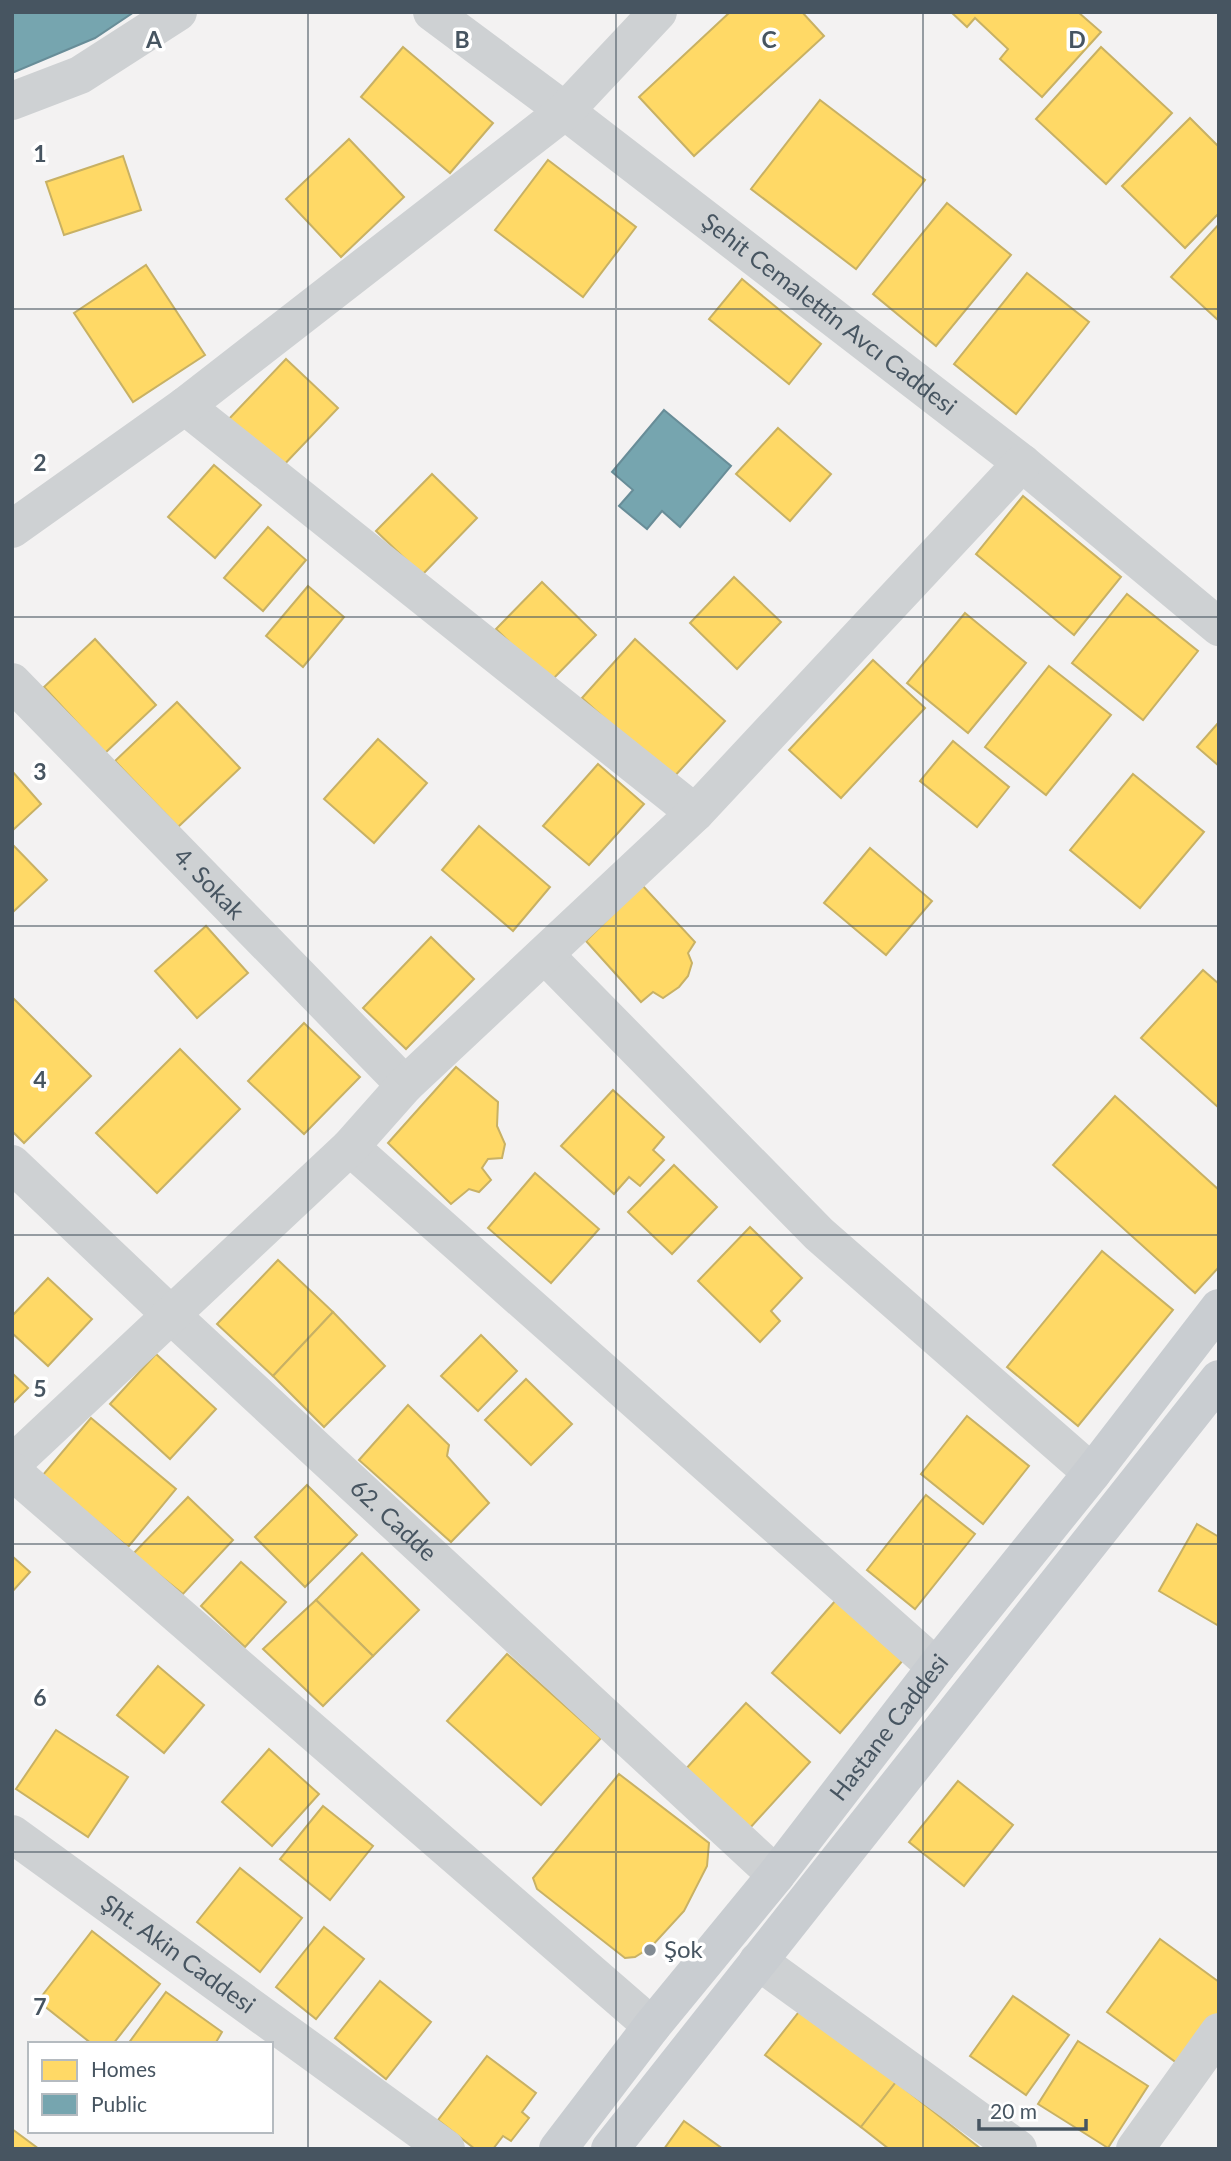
<svg xmlns="http://www.w3.org/2000/svg" width="1231" height="2161" font-family="Lato,sans-serif">
	<style>
		.homes { fill: #ffd966; stroke: #c8b164; stroke-width: 2 }
		.public { fill: #76a5af; stroke: #688d98; stroke-width: 2 }
		.lines { fill: none; stroke-linecap: round; stroke-linejoin: round }
		.minor { stroke: #ced1d3; stroke-width: 38 }
		.major { stroke: #c9cdd1; stroke-width: 38 }
		.grid { fill: none; stroke: #475561; stroke-width: 2; stroke-opacity: 0.55 }
		.poi-dot { fill: #838c94; stroke: #fff; stroke-width: 2.5 }
		.labels { text-anchor: middle; stroke-width: 7; stroke-linejoin: round; paint-order: stroke }
		.street-label { font-size: 24px; fill: #475561; stroke: #fff }
		.poi-label { font-size: 24px; fill: #475561; stroke: #fff; text-anchor: start }
		.grid-label { font-size: 23px; text-anchor: middle; font-weight: bold; fill: #475561; stroke: #fff; stroke-width: 7; stroke-linejoin: round; paint-order: stroke }
	</style>
	<rect width="100%" height="100%" fill="#f3f2f2"/>
	<!-- homes -->
	<g class="homes">
		<path d="M730 12H802L824 36 694 156 639 97Z"/>
		<path d="M951 12H1078L1101 32 1042 97 1000 59 1008 49 975 18 967 27Z"/>
		<path d="M403 47 493 123 450 173 361 97Z"/>
		<path d="M1101 47 1172 113 1106 184 1036 119Z"/>
		<path d="M820 100 925 180 856 269 751 189Z"/>
		<path d="M1190 118 1219 147V213L1185 248 1122 186Z"/>
		<path d="M349 139 404 197 341 257 286 199Z"/>
		<path d="M123 156 141 210 64 235 46 182Z"/>
		<path d="M548 160 636 227 583 297 495 230Z"/>
		<path d="M947 203 1011 255 936 346 873 294Z"/>
		<path d="M1219 224V321L1171 277Z"/>
		<path d="M146 265 205 355 133 402 74 313Z"/>
		<path d="M1027 273 1089 322 1016 414 954 364Z"/>
		<path d="M742 279 821 344 789 384 709 319Z"/>
		<path d="M286 359 338 408 279 470 227 421Z"/>
		<path d="M778 428 831 474 790 521 736 474Z"/>
		<path d="M214 465 261 505 215 558 168 517Z"/>
		<path d="M432 474 477 518 422 575 376 531Z"/>
		<path d="M1023 496 1121 577 1074 635 976 554Z"/>
		<path d="M268 527 306 560 263 611 224 578Z"/>
		<path d="M734 577 781 622 737 669 690 623Z"/>
		<path d="M542 582 596 635 550 682 496 629Z"/>
		<path d="M308 586 344 617 303 667 266 636Z"/>
		<path d="M1127 594 1198 651 1143 720 1072 663Z"/>
		<path d="M965 613 1026 663 968 733 907 683Z"/>
		<path d="M95 639 156 705 105 753 44 687Z"/>
		<path d="M635 639 725 721 672 779 582 698Z"/>
		<path d="M873 660 925 708 841 798 789 750Z"/>
		<path d="M1049 666 1111 715 1046 795 985 747Z"/>
		<path d="M177 702 240 768 178 827 115 761Z"/>
		<path d="M1219 722V766L1197 747Z"/>
		<path d="M378 739 427 783 374 843 324 799Z"/>
		<path d="M953 741 1009 787 977 827 920 781Z"/>
		<path d="M598 764 644 804 589 865 543 826Z"/>
		<path d="M12 771 41 804 12 831Z"/>
		<path d="M1133 774 1204 832 1140 908 1070 850Z"/>
		<path d="M479 826 550 887 513 931 442 870Z"/>
		<path d="M12 844 47 880 12 913Z"/>
		<path d="M870 848 932 901 886 955 824 903Z"/>
		<path d="M642 885 695 942 688 953 692 963 688 976 679 987 663 998 653 992 641 1002 586 941Z"/>
		<path d="M206 926 248 973 197 1018 155 971Z"/>
		<path d="M431 937 474 979 406 1049 363 1008Z"/>
		<path d="M1203 970 1219 984V1108L1141 1038Z"/>
		<path d="M12 997 91 1076 24 1143 12 1131Z"/>
		<path d="M304 1023 360 1077 304 1134 248 1081Z"/>
		<path d="M180 1049 240 1109 157 1193 96 1133Z"/>
		<path d="M456 1067 498 1102 497 1126 505 1144 502 1158 488 1159 482 1168 491 1180 479 1192 469 1189 451 1204 388 1143Z"/>
		<path d="M613 1090 664 1137 653 1150 664 1160 640 1186 629 1177 614 1194 561 1146Z"/>
		<path d="M1115 1096 1219 1190V1267L1195 1293 1053 1165Z"/>
		<path d="M674 1165 717 1207 672 1254 628 1212Z"/>
		<path d="M535 1173 599 1229 551 1283 488 1228Z"/>
		<path d="M750 1227 802 1278 771 1311 780 1321 760 1342 698 1281Z"/>
		<path d="M1102 1251 1173 1310 1078 1426 1007 1367Z"/>
		<path d="M278 1260 333 1312 273 1376 217 1324Z"/>
		<path d="M48 1278 92 1319 48 1366 12 1333V1316Z"/>
		<path d="M333 1312 385 1366 324 1427 273 1376Z"/>
		<path d="M481 1335 517 1371 478 1411 441 1376Z"/>
		<path d="M156 1354 216 1409 170 1459 110 1404Z"/>
		<path d="M12 1373 28 1388 12 1404Z"/>
		<path d="M526 1379 572 1424 531 1465 485 1420Z"/>
		<path d="M408 1405 449 1445 447 1456 489 1503 451 1542 359 1460Z"/>
		<path d="M967 1416 1029 1466 983 1524 921 1474Z"/>
		<path d="M91 1418 176 1489 128 1547 42 1476Z"/>
		<path d="M307 1485 357 1535 305 1587 255 1537Z"/>
		<path d="M926 1495 975 1534 915 1609 867 1570Z"/>
		<path d="M188 1497 233 1540 183 1594 133 1554Z"/>
		<path d="M1197 1524 1219 1537V1626L1159 1591Z"/>
		<path d="M362 1553 419 1610 373 1656 316 1600Z"/>
		<path d="M12 1556 30 1572 12 1592Z"/>
		<path d="M241 1562 286 1602 245 1647 201 1606Z"/>
		<path d="M316 1600 373 1656 323 1706 263 1649Z"/>
		<path d="M836 1600 904 1659 840 1733 772 1673Z"/>
		<path d="M507 1654 601 1738 541 1805 447 1721Z"/>
		<path d="M158 1666 204 1705 164 1753 117 1715Z"/>
		<path d="M746 1703 810 1762 749 1829 684 1771Z"/>
		<path d="M56 1730 128 1777 88 1837 16 1789Z"/>
		<path d="M269 1749 319 1794 272 1846 222 1802Z"/>
		<path d="M619 1774 709 1843 707 1866 684 1911 651 1947 635 1957 625 1958 537 1889 533 1878Z"/>
		<path d="M958 1781 1013 1825 964 1886 909 1842Z"/>
		<path d="M323 1806 373 1846 330 1900 280 1859Z"/>
		<path d="M240 1868 302 1918 260 1972 197 1922Z"/>
		<path d="M324 1927 364 1959 316 2019 276 1987Z"/>
		<path d="M92 1931 160 1984 113 2044H92L38 2001Z"/>
		<path d="M1160 1939 1219 1982V2015L1181 2066 1107 2012Z"/>
		<path d="M380 1981 431 2022 386 2079 335 2038Z"/>
		<path d="M166 1992 222 2032 215 2044H128Z"/>
		<path d="M1013 1996 1069 2035 1026 2095 970 2056Z"/>
		<path d="M802 2008 896 2082 861 2127 765 2055Z"/>
		<path d="M1078 2041 1148 2086 1108 2148 1038 2104Z"/>
		<path d="M487 2056 536 2093 522 2112 529 2118 511 2141 503 2136 493 2149H475L438 2120Z"/>
		<path d="M896 2082 981 2149H889L861 2127Z"/>
		<path d="M684 2121 723 2149H664Z"/>
		<path d="M12 2129 39 2149H12Z"/>
	</g>
	<!-- public -->
	<g class="public">
		<path d="M12 12H134L95 38 12 73Z"/>
		<path d="M664 410 731 466 680 527 662 511 647 529 619 506 633 490 612 472Z"/>
	</g>
	<g class="lines">
		<!-- minor -->
		<g class="minor">
			<path id="s1" d="M432 12 565 111 1022 463 1219 627"/>
			<path d="M12 101 80 75 178 12"/>
			<path d="M185 406 695 813"/>
			<path d="M12 529 185 406 565 111 658 12"/>
			<path id="s2" d="M12 682 405 1085"/>
			<path d="M545 955 819 1234 1092 1473"/>
			<path d="M350 1147 936 1667"/>
			<path id="s3" d="M12 1164 170 1314 776 1875"/>
			<path d="M12 1464 350 1147 405 1085 695 813 1022 463"/>
			<path d="M12 1471 652 2026"/>
			<path id="s4" d="M12 1834 446 2149"/>
			<path d="M758 1961 1018 2149"/>
			<path d="M1135 2149 1219 2032"/>
		</g>
		<!-- major -->
		<g class="major">
			<path id="s5" d="M558 2149 652 2026 776 1875 936 1667 1092 1473 1219 1308"/>
			<path d="M610 2149 1219 1379"/>
		</g>
	</g>
	<!-- grid -->
	<path class="grid" d="M308 12V2149M616 12V2149M923 12V2149M12 309H1219M12 617H1219M12 926H1219M12 1235H1219M12 1544H1219M12 1852H1219"/>
	<!-- markers -->
	<circle class="poi-dot" cx="650" cy="1950" r="7"/>
	<g class="labels">
		<!-- street labels -->
		<g class="street-label">
			<text dy="8" stroke="none"><textPath href="#s1" startOffset="499">Şehit Cemalettin Avcı Caddesi</textPath></text>
			<text dy="8" stroke="none"><textPath href="#s2" startOffset="282">4. Sokak</textPath></text>
			<text dy="8" stroke="none"><textPath href="#s3" startOffset="522">62. Cadde</textPath></text>
			<text dy="8" stroke="none"><textPath href="#s5" startOffset="536">Hastane Caddesi</textPath></text>
			<text dy="8" stroke="none"><textPath href="#s4" startOffset="205">Şht. Akin Caddesi</textPath></text>
		</g>
		<!-- poi labels -->
		<g class="poi-label">
			<text x="664" y="1958">Şok</text>
		</g>
	</g>
	<g class="grid-label">
		<text x="154" y="48">A</text>
		<text x="462" y="48">B</text>
		<text x="769" y="48">C</text>
		<text x="1077" y="48">D</text>
		<text x="40" y="162">1</text>
		<text x="40" y="471">2</text>
		<text x="40" y="780">3</text>
		<text x="40" y="1088">4</text>
		<text x="40" y="1397">5</text>
		<text x="40" y="1706">6</text>
		<text x="40" y="2015">7</text>
	</g>
	<!-- border -->
	<rect width="1231" height="2161" fill="none" stroke="#475561" stroke-width="28"/>
	<!-- legend -->
	<rect x="28" y="2042" width="245" height="91" fill="#ffffff" stroke="#b5bbc0" stroke-width="2"/>
	<rect x="42" y="2060" width="35" height="21" fill="#ffd966" stroke="#b5bbc0" stroke-width="2"/>
	<text x="91" y="2077" font-size="21" fill="#475561">Homes</text>
	<rect x="42" y="2094" width="35" height="21" fill="#76a5af" stroke="#b5bbc0" stroke-width="2"/>
	<text x="91" y="2112" font-size="21" fill="#475561">Public</text>
	<!-- scale -->
	<path d="M979 2119v10h107v-10" fill="none" stroke="#475561" stroke-width="3.5"/>
	<text x="990" y="2119" font-size="21" fill="#475561" stroke="#ffffff" stroke-width="5" paint-order="stroke">20 m</text>
</svg>
